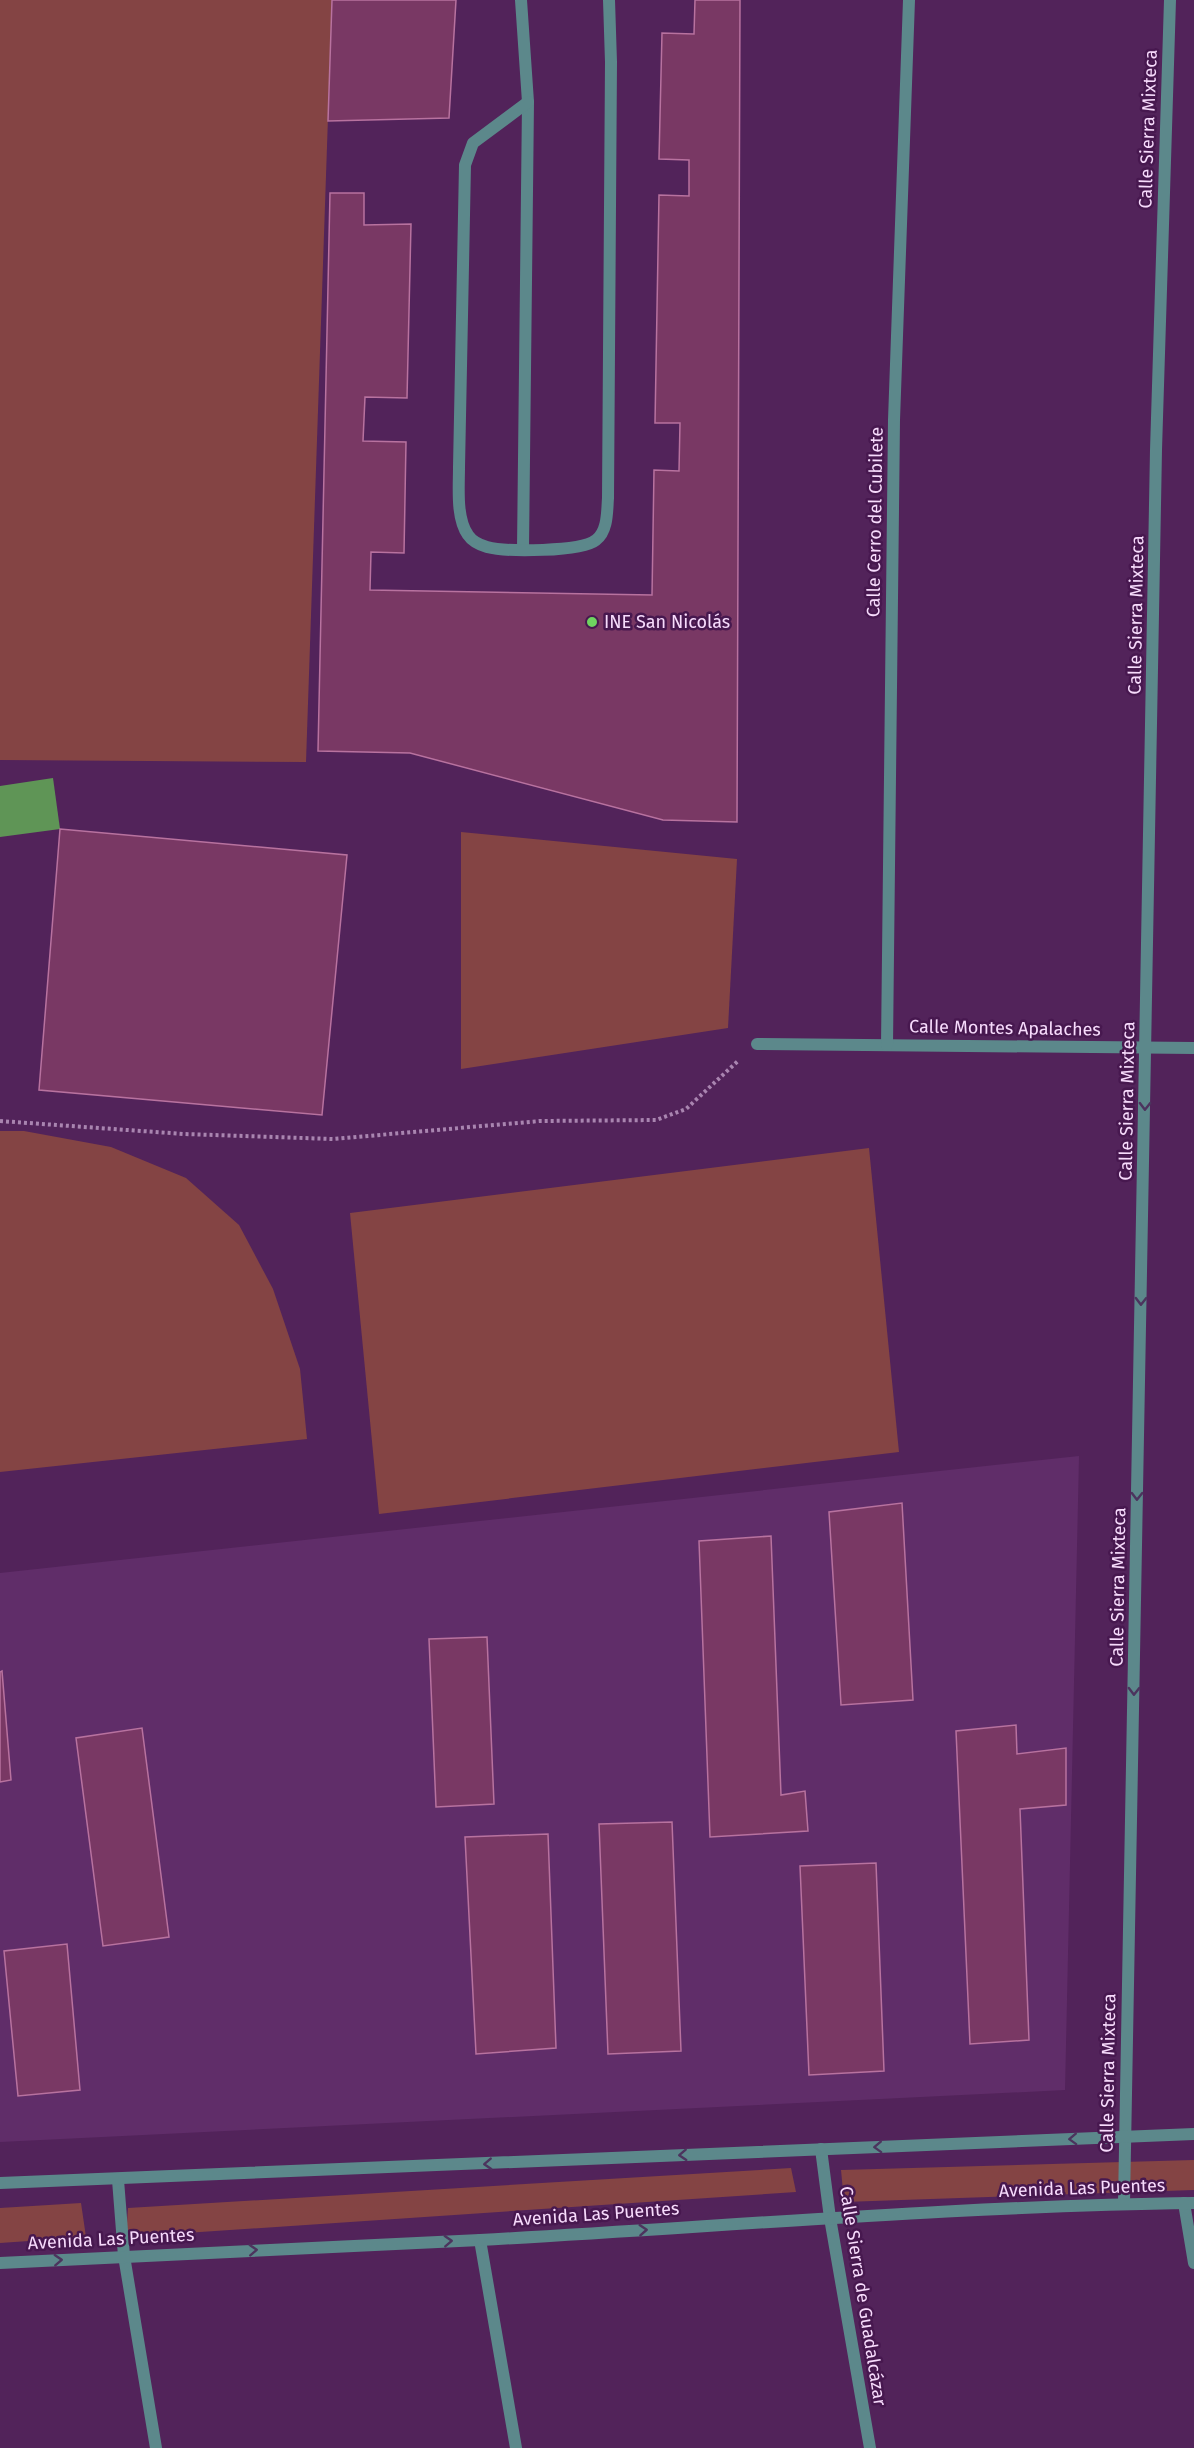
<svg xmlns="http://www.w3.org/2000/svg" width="1194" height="2448" font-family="'Fira Sans',sans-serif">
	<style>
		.built { fill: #602d69 }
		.green { fill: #844444 }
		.water { fill: #5f9556 }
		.building { fill: #793864; stroke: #b8729f; stroke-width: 1.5 }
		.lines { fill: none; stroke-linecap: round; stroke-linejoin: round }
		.path { stroke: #a985b0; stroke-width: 4; stroke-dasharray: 3 3; stroke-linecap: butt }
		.service { stroke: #5c888b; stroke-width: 12 }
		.minor { stroke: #5c888b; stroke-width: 12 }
		.tertiary { stroke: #5c888b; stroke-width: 12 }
		.oneway { stroke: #4c345e }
		.poi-dot { fill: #6fd360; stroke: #47184f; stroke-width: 2 }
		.labels { text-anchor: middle; stroke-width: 5; stroke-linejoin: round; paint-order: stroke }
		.street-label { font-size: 18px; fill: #f7dbfc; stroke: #47184f }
		.poi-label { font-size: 18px; fill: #f7dbfc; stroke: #47184f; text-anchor: start }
	</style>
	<rect width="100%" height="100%" fill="#52235a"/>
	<!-- built -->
	<path class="built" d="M1079 1456 1065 2090 0 2142V1573Z"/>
	<!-- green -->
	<g class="green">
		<path d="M0 0H332L306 762 0 760Z"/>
		<path d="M461 832 737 859 728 1028 461 1069Z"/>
		<path d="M0 1131H24L111 1147 186 1178 239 1225 273 1289 300 1369 307 1439 0 1472Z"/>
		<path d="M869 1148 899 1452 379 1514 350 1213Z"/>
		<path d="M1194 2160V2190L844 2202 841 2170Z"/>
		<path d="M791 2168 796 2192 126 2237 128 2208Z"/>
		<path d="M81 2203 86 2237 0 2243V2208Z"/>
	</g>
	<!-- water -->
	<path class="water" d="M53 778 60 829 0 837V786Z"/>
	<!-- building -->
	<g class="building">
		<path d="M332 0H456L449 118 328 121Z"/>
		<path d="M695 0H740L737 822 663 820 410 753 318 751 330 193H364V225L411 224 407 398 365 397 363 441 406 442 404 553 371 552 370 590 652 595 654 470 679 471 680 423H655L659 195 689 196V160L659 159 662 33 694 34Z"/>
		<path d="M60 829 347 855 322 1115 39 1090Z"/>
		<path d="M902 1503 913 1700 841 1705 829 1512Z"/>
		<path d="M771 1536 781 1795 805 1791 808 1831 710 1837 699 1541Z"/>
		<path d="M487 1637 494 1804 436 1807 429 1639Z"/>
		<path d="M2 1671 11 1780 0 1782V1672Z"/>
		<path d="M1016 1725 1017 1754 1066 1748V1805L1020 1809 1029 2040 970 2044 956 1731Z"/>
		<path d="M142 1728 169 1937 103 1946 76 1738Z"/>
		<path d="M672 1822 681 2051 608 2054 599 1824Z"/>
		<path d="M548 1834 556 2048 476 2054 465 1837Z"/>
		<path d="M876 1863 884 2071 809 2075 800 1866Z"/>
		<path d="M67 1944 80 2090 18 2096 4 1951Z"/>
	</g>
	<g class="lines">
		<!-- path -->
		<path class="path" d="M0 1121 184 1134 333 1139 540 1121 656 1120 686 1109 739 1060"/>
		<!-- service -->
		<g class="service">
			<path d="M521 0 528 102 523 549"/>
			<path d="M528 102 473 143 465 165 459 467C459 488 456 518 468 535 472 541 480 545 487 547 506 552 581 552 596 540 608 531 607 511 608 498L611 62 609 0"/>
		</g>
		<!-- minor -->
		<g class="minor">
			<path d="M757 1044 1194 1048"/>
			<path d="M887 1045 894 420 909 0"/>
			<path d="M821 2149 830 2218 870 2448"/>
			<path d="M118 2180 124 2256 156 2448"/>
			<path d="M1124 2203 1156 450 1170 0"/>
			<path d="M1184 2203 1194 2263"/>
			<path d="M480 2240 516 2448"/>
		</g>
		<!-- tertiary -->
		<g class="tertiary">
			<path d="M0 2183 1194 2134"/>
			<path d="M0 2263C160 2254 320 2249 480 2240 718 2227 956 2206 1194 2203"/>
		</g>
	</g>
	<!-- one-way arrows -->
	<defs><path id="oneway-chevron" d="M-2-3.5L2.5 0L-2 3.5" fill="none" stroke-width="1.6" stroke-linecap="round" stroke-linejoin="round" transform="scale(1.5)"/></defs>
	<g class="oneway">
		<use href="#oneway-chevron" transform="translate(1145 1106) rotate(91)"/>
		<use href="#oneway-chevron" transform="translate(1141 1301) rotate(91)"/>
		<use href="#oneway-chevron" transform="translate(1137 1496) rotate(91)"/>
		<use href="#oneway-chevron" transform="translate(1134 1691) rotate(91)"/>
		<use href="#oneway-chevron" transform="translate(1073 2139) rotate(178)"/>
		<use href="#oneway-chevron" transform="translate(878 2147) rotate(178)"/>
		<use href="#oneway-chevron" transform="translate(683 2155) rotate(177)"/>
		<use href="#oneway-chevron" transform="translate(488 2164) rotate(177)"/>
		<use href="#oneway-chevron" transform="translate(643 2230) rotate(-4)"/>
		<use href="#oneway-chevron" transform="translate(448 2241) rotate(-3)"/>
		<use href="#oneway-chevron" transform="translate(253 2250) rotate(-3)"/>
		<use href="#oneway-chevron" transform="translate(58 2260) rotate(-3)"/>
	</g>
	<!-- markers -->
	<circle class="poi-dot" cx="592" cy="622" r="6"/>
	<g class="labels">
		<!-- street labels -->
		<g class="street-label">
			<text transform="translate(1148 129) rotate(-88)" y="6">Calle Sierra Mixteca</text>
			<text transform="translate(875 522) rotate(-89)" y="6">Calle Cerro del Cubilete</text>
			<text transform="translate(1136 615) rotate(-89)" y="6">Calle Sierra Mixteca</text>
			<text transform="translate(1005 1028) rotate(1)" y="6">Calle Montes Apalaches</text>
			<text transform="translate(1127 1101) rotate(-89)" y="6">Calle Sierra Mixteca</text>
			<text transform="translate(1118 1587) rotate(-89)" y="6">Calle Sierra Mixteca</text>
			<text transform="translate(1108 2073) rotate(-89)" y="6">Calle Sierra Mixteca</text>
			<text transform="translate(1082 2188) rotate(-2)" y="6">Avenida Las Puentes</text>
			<text transform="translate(596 2214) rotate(-4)" y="6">Avenida Las Puentes</text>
			<text transform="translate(111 2239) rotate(-3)" y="6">Avenida Las Puentes</text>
			<text transform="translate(863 2296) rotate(81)" y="6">Calle Sierra de Guadalcázar</text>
		</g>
		<!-- poi labels -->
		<g class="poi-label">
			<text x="604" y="628">INE San Nicolás</text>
		</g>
	</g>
</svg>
